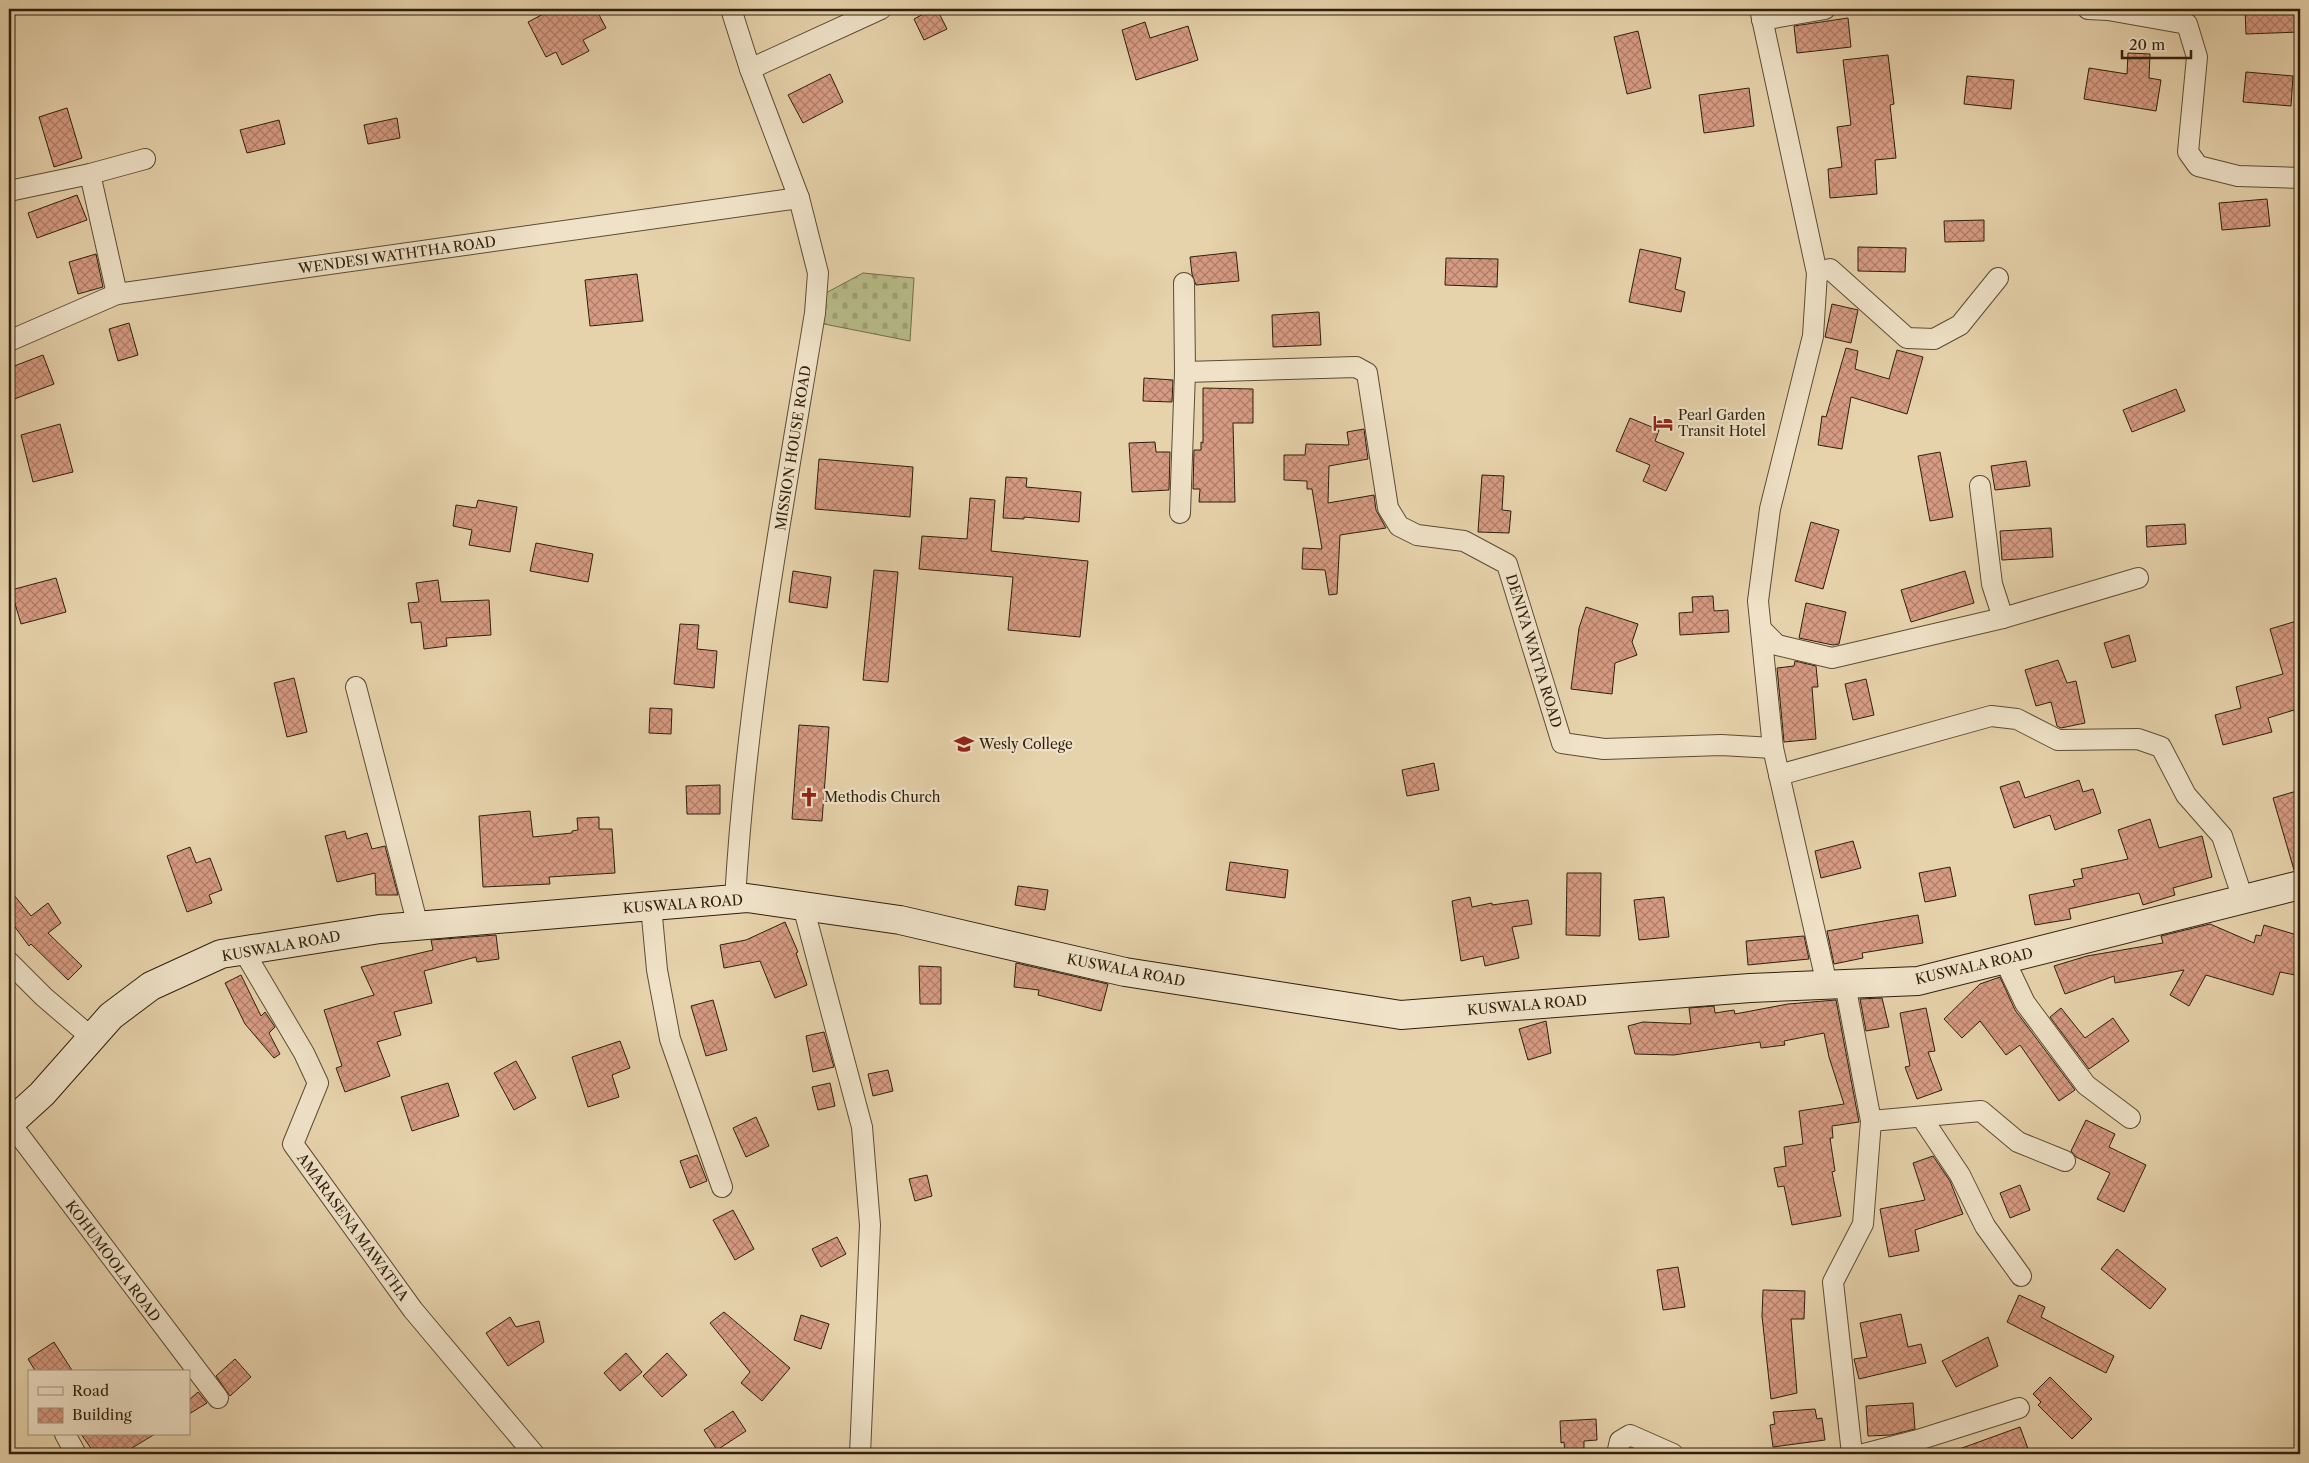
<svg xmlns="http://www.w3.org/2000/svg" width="2309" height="1463" font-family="'Libre Caslon Text',serif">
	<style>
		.cemetery { fill: url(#cemetery-stones); stroke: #736d4a }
		.building { fill: url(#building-cross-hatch); stroke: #2f1f0d }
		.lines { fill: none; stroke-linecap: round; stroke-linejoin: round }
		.street-casing { stroke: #5d4c34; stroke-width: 22 }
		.secondary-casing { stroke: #2f1f0d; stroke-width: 30 }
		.street { stroke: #efe2c8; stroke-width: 20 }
		.secondary { stroke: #efe2c8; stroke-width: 28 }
		.labels { text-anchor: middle; stroke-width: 4.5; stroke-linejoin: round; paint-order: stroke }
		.street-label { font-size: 14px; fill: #2f1f0d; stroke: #efe2c8 }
		.poi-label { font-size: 14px; fill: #2f1f0d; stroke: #efe2c8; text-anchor: start }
	</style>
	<defs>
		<pattern id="cemetery-stones" width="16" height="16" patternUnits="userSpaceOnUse" patternTransform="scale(1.25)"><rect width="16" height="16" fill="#b7bb88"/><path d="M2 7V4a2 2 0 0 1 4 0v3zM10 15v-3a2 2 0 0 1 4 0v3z" fill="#9ea074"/></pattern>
		<pattern id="building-cross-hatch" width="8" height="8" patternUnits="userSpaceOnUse" patternTransform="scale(1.25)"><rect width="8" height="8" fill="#d79b83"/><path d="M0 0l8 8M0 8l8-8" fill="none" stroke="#af7e6a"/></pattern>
	</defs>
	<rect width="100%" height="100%" fill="#e6d2ab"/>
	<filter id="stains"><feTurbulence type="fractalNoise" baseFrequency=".004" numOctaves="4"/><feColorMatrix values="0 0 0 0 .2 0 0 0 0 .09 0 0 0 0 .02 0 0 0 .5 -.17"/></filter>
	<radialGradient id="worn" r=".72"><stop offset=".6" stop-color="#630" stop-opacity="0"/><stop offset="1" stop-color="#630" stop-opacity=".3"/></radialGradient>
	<!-- cemetery -->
	<path class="cemetery" d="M863 273 914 278 910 341 819 323 824 294Z"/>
	<!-- building -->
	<g class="building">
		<path d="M553 9H596L606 28 583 40 589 51 562 65 556 52 546 57 528 22Z"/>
		<path d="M933 9H937L947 29 924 40 914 19Z"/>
		<path d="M2245 9H2300V32L2246 34Z"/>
		<path d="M1848 18 1851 47 1797 53 1794 26Z"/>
		<path d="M1145 22 1150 38 1188 26 1198 60 1136 80 1122 30Z"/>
		<path d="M1638 31 1651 88 1627 94 1614 37Z"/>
		<path d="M2128 53 2150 54 2149 78 2161 80 2156 111 2084 99 2089 68 2127 74Z"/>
		<path d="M1888 55 1894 104 1890 105 1896 158 1875 160 1877 194 1830 198 1828 169 1842 167 1837 127 1851 125 1843 60Z"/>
		<path d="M2246 72 2293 76 2291 106 2243 102Z"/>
		<path d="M830 74 843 102 803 123 788 95Z"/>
		<path d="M1967 76 2014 80 2011 109 1964 104Z"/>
		<path d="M1749 88 1754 126 1704 133 1699 95Z"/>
		<path d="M67 108 82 158 54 167 39 117Z"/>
		<path d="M397 118 400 138 368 144 364 125Z"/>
		<path d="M279 120 285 144 247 153 240 130Z"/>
		<path d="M77 195 87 220 37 238 28 213Z"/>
		<path d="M2267 199 2270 226 2222 230 2219 203Z"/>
		<path d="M1984 220V241L1945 242 1944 221Z"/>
		<path d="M1858 247 1906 248 1905 272 1858 271Z"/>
		<path d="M1640 249 1681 258 1675 289 1685 292 1681 312 1629 302Z"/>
		<path d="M1236 252 1239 281 1196 285 1192 274 1190 257Z"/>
		<path d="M96 254 103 287 78 294 69 262Z"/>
		<path d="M1446 258 1498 259 1497 287 1445 285Z"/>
		<path d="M637 274 643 321 590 326 585 280Z"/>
		<path d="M1832 304 1858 310 1851 343 1825 337Z"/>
		<path d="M1319 312 1321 345 1273 347 1272 315Z"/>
		<path d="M129 323 138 355 118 361 109 329Z"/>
		<path d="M1846 348 1858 351 1855 369 1889 379 1897 350 1923 357 1907 414 1851 397 1842 449 1818 445 1822 416 1826 417Z"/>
		<path d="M43 355 54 384 9 401V368Z"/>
		<path d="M1144 378 1173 380 1172 402 1143 401Z"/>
		<path d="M1203 388 1253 389V423H1233L1235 502H1199L1200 489H1193L1194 450H1201V442L1203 443Z"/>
		<path d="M2176 389 2185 411 2132 432 2123 410Z"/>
		<path d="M1630 418 1659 430 1655 441 1684 453 1666 491 1643 481 1650 465 1616 451Z"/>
		<path d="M60 424 73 472 33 482 21 435Z"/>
		<path d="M1364 429 1368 459 1329 466 1328 503 1374 495 1376 510 1386 528 1340 535 1337 594 1329 595 1325 570 1302 569 1303 548 1322 549 1312 489H1307V481L1284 480V455H1305L1306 444 1349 445 1347 432Z"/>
		<path d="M1155 442 1156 452H1170L1169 490 1132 492 1129 443Z"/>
		<path d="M1940 452 1953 517 1930 521 1918 456Z"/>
		<path d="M819 459 913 467 910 517 815 509Z"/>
		<path d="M2026 461 2030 486 1995 490 1991 466Z"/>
		<path d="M1482 475 1504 476 1502 510 1511 511 1509 533 1478 532Z"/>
		<path d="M1006 477 1027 478 1026 487 1081 492 1079 522 1024 517V519L1003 518Z"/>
		<path d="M970 498 995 500 991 551 1088 561 1080 637 1008 630 1013 577 919 569 922 536 967 539Z"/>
		<path d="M478 500 517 507 510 552 469 545 472 530 453 526 456 505 476 508Z"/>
		<path d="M1811 522 1839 530 1823 589 1795 581Z"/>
		<path d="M2185 524 2186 544 2147 547 2146 526Z"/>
		<path d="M2051 528 2053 557 2002 560 2000 531Z"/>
		<path d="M536 543 593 554 588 582 530 571Z"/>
		<path d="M874 570 898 572 888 682 863 680Z"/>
		<path d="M793 571 831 577 827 608 789 602Z"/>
		<path d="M1965 571 1974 603 1911 622 1901 590Z"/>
		<path d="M56 578 66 612 21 624 11 590Z"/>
		<path d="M438 580 441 602 489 600 491 635 446 638 447 646 424 649 421 622 411 623 408 603 419 602 416 583Z"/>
		<path d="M1713 596 1714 611 1728 610 1729 632 1680 635 1679 613 1693 612 1692 597Z"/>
		<path d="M1806 603 1846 612 1839 644 1833 645 1799 638Z"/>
		<path d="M1586 607 1638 624 1632 642 1637 655 1615 663 1612 694 1571 689 1579 628Z"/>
		<path d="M2300 620V715L2295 716 2294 710 2268 718 2272 732 2223 745 2215 715 2241 708 2236 687 2283 674 2270 629Z"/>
		<path d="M680 624 699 625 697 649 717 651 714 688 674 684Z"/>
		<path d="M2129 635 2136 661 2112 668 2104 643Z"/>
		<path d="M2058 660 2067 683 2076 681 2085 723 2061 728 2057 726 2051 702 2036 706 2025 670Z"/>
		<path d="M1795 661 1816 666 1818 687H1812L1816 739 1784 742 1777 668 1794 666Z"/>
		<path d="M294 678 307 732 287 737 274 683Z"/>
		<path d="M1866 679 1874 715 1853 720 1845 684Z"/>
		<path d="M650 708 672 709 671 734 649 733Z"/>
		<path d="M799 725 829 727 822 821 792 819Z"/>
		<path d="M1434 763 1439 790 1407 796 1402 770Z"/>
		<path d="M2079 780 2083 792 2093 789 2101 813 2055 830 2050 815 2014 828 2000 787 2019 781 2025 798Z"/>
		<path d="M720 785V814H687L686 786Z"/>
		<path d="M2300 790V870H2294L2273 798Z"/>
		<path d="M530 811 533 837 572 833V831L578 830 577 818 599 817V829H612L615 873 549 877 550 884 483 887 479 816Z"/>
		<path d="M2150 819 2159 848 2202 836 2212 877 2173 888 2175 895 2143 905 2139 893 2069 909 2071 919 2035 925 2029 895 2075 886 2073 880 2083 878 2081 869 2128 859 2118 830Z"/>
		<path d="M345 831 347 839 367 833 372 849 385 846 398 895H376L375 873 337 882 325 836Z"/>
		<path d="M1853 841 1861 868 1821 878 1815 851Z"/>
		<path d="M190 847 196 863 210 858 222 890 209 895 212 903 187 912 167 856Z"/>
		<path d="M1230 862 1288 870 1285 898 1226 890Z"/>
		<path d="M1950 867 1956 896 1925 902 1919 873Z"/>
		<path d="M1567 873H1601L1600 936 1566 935Z"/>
		<path d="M1018 886 1048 890 1045 910 1015 905Z"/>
		<path d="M9 889 31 916 48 903 61 923 48 933 82 966 68 980 31 944 29 946 9 919Z"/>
		<path d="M1470 897 1472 907 1492 903V905L1528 900 1532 924 1512 927 1519 958 1485 966 1483 956 1461 961 1452 901Z"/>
		<path d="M1664 897 1669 937 1639 940 1634 900Z"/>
		<path d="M1918 915 1923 943 1862 953 1863 958 1834 964 1827 931Z"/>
		<path d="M785 922 798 952 796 953 807 985 775 998 760 961 724 968 720 945 746 940Z"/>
		<path d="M2210 924 2254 943 2256 935 2261 936 2264 925 2300 936V976L2280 972 2273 995 2206 975 2189 1006 2170 995 2184 970 2115 983 2114 976 2065 994 2054 966 2087 956 2163 943 2161 936Z"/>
		<path d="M496 935 499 959 477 962 476 957 424 971 432 1003 394 1012 401 1035 377 1042 390 1076 345 1092 336 1068 342 1066 324 1010 374 995 361 967 433 950 431 940Z"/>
		<path d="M1804 936 1809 959 1748 965 1746 941Z"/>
		<path d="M1016 963 1108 984 1101 1011 1038 995 1039 990 1014 987Z"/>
		<path d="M919 966 941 967V1004H920Z"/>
		<path d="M241 975 261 1016 265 1012 275 1027 269 1033 280 1054 274 1058 245 1024 225 983Z"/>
		<path d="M2000 977 2015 1010 2075 1090 2059 1101 2020 1045 2006 1055 1980 1021 1962 1038 1944 1019 1980 984Z"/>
		<path d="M1882 998 1889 1027 1866 1031 1860 999Z"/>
		<path d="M713 1000 727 1050 706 1056 691 1006Z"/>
		<path d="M1836 1000 1859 1122 1832 1126 1833 1138H1830L1835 1171 1832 1172 1841 1216 1792 1225 1784 1186 1778 1187 1774 1168 1786 1166 1784 1147 1803 1144 1799 1111 1844 1104 1829 1057 1824 1033 1784 1041 1785 1045 1761 1048 1760 1042 1674 1055 1635 1054 1628 1026 1643 1022 1691 1024 1689 1008 1714 1006 1715 1013 1734 1010 1735 1014 1788 1004Z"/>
		<path d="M1926 1008 1935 1051 1928 1052 1942 1090 1917 1099 1905 1067 1910 1066 1900 1013Z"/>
		<path d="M2061 1008 2085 1038 2113 1018 2129 1041 2089 1069 2050 1017Z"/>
		<path d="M1546 1021 1551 1053 1528 1060 1519 1029Z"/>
		<path d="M824 1032 834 1067 813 1072 806 1036Z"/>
		<path d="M620 1041 630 1068 612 1075 619 1097 588 1107 572 1057Z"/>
		<path d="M516 1061 536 1098 514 1110 494 1073Z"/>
		<path d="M888 1070 893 1091 873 1096 868 1074Z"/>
		<path d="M448 1083 459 1116 412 1131 401 1097Z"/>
		<path d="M830 1083 835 1106 818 1110 812 1087Z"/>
		<path d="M756 1117 769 1146 746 1157 733 1128Z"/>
		<path d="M2086 1120 2115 1134 2109 1147 2146 1165 2124 1212 2097 1199 2110 1173 2076 1157 2071 1151Z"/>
		<path d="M697 1155 707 1181 690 1188 680 1161Z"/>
		<path d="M1933 1156 1950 1181 1963 1214 1915 1230 1919 1251 1889 1257 1880 1209 1925 1200 1913 1163Z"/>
		<path d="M927 1175 932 1196 915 1201 909 1179Z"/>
		<path d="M2020 1185 2030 1210 2010 1218 2000 1193Z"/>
		<path d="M733 1210 754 1249 735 1260 713 1220Z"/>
		<path d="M837 1237 846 1254 821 1267 812 1249Z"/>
		<path d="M2117 1249 2166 1289 2150 1309 2101 1269Z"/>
		<path d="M1678 1267 1685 1307 1663 1310 1657 1270Z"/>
		<path d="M1763 1290 1805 1291 1804 1319H1791L1797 1393 1771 1399 1762 1316Z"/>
		<path d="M2019 1295 2045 1307 2041 1317 2114 1356 2106 1373 2007 1322Z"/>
		<path d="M724 1312 790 1368 762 1401 741 1383 750 1372 710 1323Z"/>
		<path d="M1901 1314 1908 1347 1921 1344 1926 1363 1859 1379 1854 1359 1867 1357 1860 1323Z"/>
		<path d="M801 1315 829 1324 821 1349 794 1340Z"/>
		<path d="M510 1317 516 1327 539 1321 544 1342 508 1366 486 1333Z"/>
		<path d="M1988 1337 1998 1366 1956 1387 1942 1361Z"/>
		<path d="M54 1342 73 1372H36L28 1359Z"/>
		<path d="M626 1353 642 1372 620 1391 604 1373Z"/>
		<path d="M667 1353 687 1375 662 1397 643 1376Z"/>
		<path d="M235 1359 251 1377 230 1396 216 1376Z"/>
		<path d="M2050 1377 2092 1419 2072 1439 2038 1405 2041 1402 2033 1394Z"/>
		<path d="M198 1392 207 1403 189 1414V1400Z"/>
		<path d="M1913 1403 1915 1429 1891 1435 1868 1436 1866 1406Z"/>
		<path d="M1815 1409 1817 1419 1822 1418 1825 1440 1773 1447 1770 1425 1775 1424 1773 1412Z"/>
		<path d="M733 1411 746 1431 717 1450 704 1430Z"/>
		<path d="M1596 1419 1597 1440 1584 1441V1454H1565L1564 1442 1561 1443 1560 1421Z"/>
		<path d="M2020 1427 2030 1454H1952L1951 1452Z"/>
		<path d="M81 1434H155L132 1448 137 1454H95Z"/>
	</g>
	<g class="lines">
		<defs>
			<g id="street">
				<path d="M731 9 750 69 799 198 818 273 815 313C783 507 746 702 735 900"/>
				<path d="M1760 9 1817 273 1813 336 1770 509 1758 601 1773 748 1827 985"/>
				<path d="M2088 9 2108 10 2187 24 2197 57 2188 152 2198 166 2238 176 2300 178"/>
				<path d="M1762 20 1825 9"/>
				<path d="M750 69 881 9"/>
				<path d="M90 174 117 294 799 198"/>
				<path d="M9 191 90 174 145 159"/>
				<path d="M1817 273 1830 269 1907 338 1934 339 1960 325 1998 278"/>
				<path d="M9 341 117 294"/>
				<path d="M1185 372 1356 367 1367 373 1388 508 1399 526 1417 535 1464 541 1507 564 1562 743 1604 749 1721 745 1773 748"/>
				<path d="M1980 486 1992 584 2003 618"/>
				<path d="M1180 513 1185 372 1184 283"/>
				<path d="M1761 629 1777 645 1832 658 2003 618 2138 578"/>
				<path d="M356 687 418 926"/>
				<path d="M1779 775 1991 716 2017 719 2058 740 2138 739 2161 747 2186 795 2222 836 2243 899"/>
				<path d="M651 906 657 970 670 1039 722 1187"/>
				<path d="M803 906 862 1127 870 1225 860 1454"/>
				<path d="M243 950 304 1053 318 1083 293 1144 413 1310 534 1454"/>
				<path d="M2004 959 2025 1003 2086 1085 2130 1118"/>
				<path d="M9 962 44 997 92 1038"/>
				<path d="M1845 984 1871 1121 1863 1224 1833 1282 1852 1454"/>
				<path d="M1922 1118 1960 1175 1985 1226 2021 1276"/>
				<path d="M1871 1121 1981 1111 2018 1142 2065 1161"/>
				<path d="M10 1123 218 1398"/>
				<path d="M65 1434 76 1454"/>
				<path d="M1617 1454 1620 1441 1630 1435 1673 1454"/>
				<path d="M1864 1454 1918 1440 2019 1408"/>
			</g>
			<path id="secondary" d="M9 1124 42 1094 111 1016 151 986 221 954 380 929 747 898 900 920 1125 972 1401 1015 1750 988 1918 981 2300 885"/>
		</defs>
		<!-- street casing -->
		<use href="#street" class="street-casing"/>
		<!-- secondary casing -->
		<use href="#secondary" class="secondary-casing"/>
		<!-- street -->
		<use href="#street" class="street"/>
		<!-- secondary -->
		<use href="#secondary" class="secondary"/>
	</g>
	<!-- icons -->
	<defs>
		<symbol id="hotel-bare" viewBox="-9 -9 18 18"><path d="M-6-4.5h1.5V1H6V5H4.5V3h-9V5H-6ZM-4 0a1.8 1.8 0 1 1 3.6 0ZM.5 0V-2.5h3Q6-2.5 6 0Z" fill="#8f2418" stroke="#efe2c8" stroke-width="2.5" paint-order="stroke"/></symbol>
		<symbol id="school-bare" viewBox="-9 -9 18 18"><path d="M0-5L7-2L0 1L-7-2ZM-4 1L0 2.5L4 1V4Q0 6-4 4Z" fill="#8f2418" stroke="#efe2c8" stroke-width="2.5" paint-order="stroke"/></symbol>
		<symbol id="church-bare" viewBox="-9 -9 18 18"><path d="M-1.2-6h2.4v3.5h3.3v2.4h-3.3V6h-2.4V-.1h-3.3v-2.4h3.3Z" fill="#8f2418" stroke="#efe2c8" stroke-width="2.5" paint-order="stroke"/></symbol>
	</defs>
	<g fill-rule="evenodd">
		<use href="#hotel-bare" x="1649" y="409" width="28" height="28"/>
		<use href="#school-bare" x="950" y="730" width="28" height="28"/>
		<use href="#church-bare" x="795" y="783" width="28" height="28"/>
	</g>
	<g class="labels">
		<!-- street labels -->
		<g class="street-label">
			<text transform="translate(397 255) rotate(-8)" y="5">WENDESI WATHTHA ROAD</text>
			<text transform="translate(793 448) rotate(-81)" y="5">MISSION HOUSE ROAD</text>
			<text transform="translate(1534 651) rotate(73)" y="5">DENIYA WATTA ROAD</text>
			<text transform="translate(683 904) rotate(-4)" y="5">KUSWALA ROAD</text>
			<text transform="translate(281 946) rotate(-10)" y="5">KUSWALA ROAD</text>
			<text transform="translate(1974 966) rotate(-13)" y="5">KUSWALA ROAD</text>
			<text transform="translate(1126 970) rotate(11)" y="5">KUSWALA ROAD</text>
			<text transform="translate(1527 1005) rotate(-5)" y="5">KUSWALA ROAD</text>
			<text transform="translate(353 1227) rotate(54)" y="5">AMARASENA MAWATHA</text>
			<text transform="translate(113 1261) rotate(53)" y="5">KOHUMOOLA ROAD</text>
		</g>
		<!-- poi labels -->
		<g class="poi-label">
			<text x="1678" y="420">Pearl Garden<tspan x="1678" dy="16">Transit Hotel</tspan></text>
			<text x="979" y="749">Wesly College</text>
			<text x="824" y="802">Methodis Church</text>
		</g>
	</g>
	<!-- margin -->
	<rect width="2309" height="1463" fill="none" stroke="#e6d2ab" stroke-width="30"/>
	<rect x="10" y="10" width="2289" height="1443" fill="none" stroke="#2f1f0d" stroke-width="2.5"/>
	<rect x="15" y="15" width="2279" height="1433" fill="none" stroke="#2f1f0d"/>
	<!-- legend -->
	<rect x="28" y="1370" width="162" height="65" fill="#efe2c8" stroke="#a2947d"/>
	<rect x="38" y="1387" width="25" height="8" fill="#efe2c8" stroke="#a2947d"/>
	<text x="72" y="1396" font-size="15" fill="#2f1f0d">Road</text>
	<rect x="38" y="1408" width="25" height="15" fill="url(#building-cross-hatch)" stroke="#a2947d"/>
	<text x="72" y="1420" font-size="15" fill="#2f1f0d">Building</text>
	<!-- scale -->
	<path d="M2122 50v8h69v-8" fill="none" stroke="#2f1f0d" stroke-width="2.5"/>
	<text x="2129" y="50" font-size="15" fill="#2f1f0d" stroke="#efe2c8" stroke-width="4" paint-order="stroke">20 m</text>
	<rect width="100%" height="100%" filter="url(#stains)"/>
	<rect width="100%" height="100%" fill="url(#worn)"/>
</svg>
